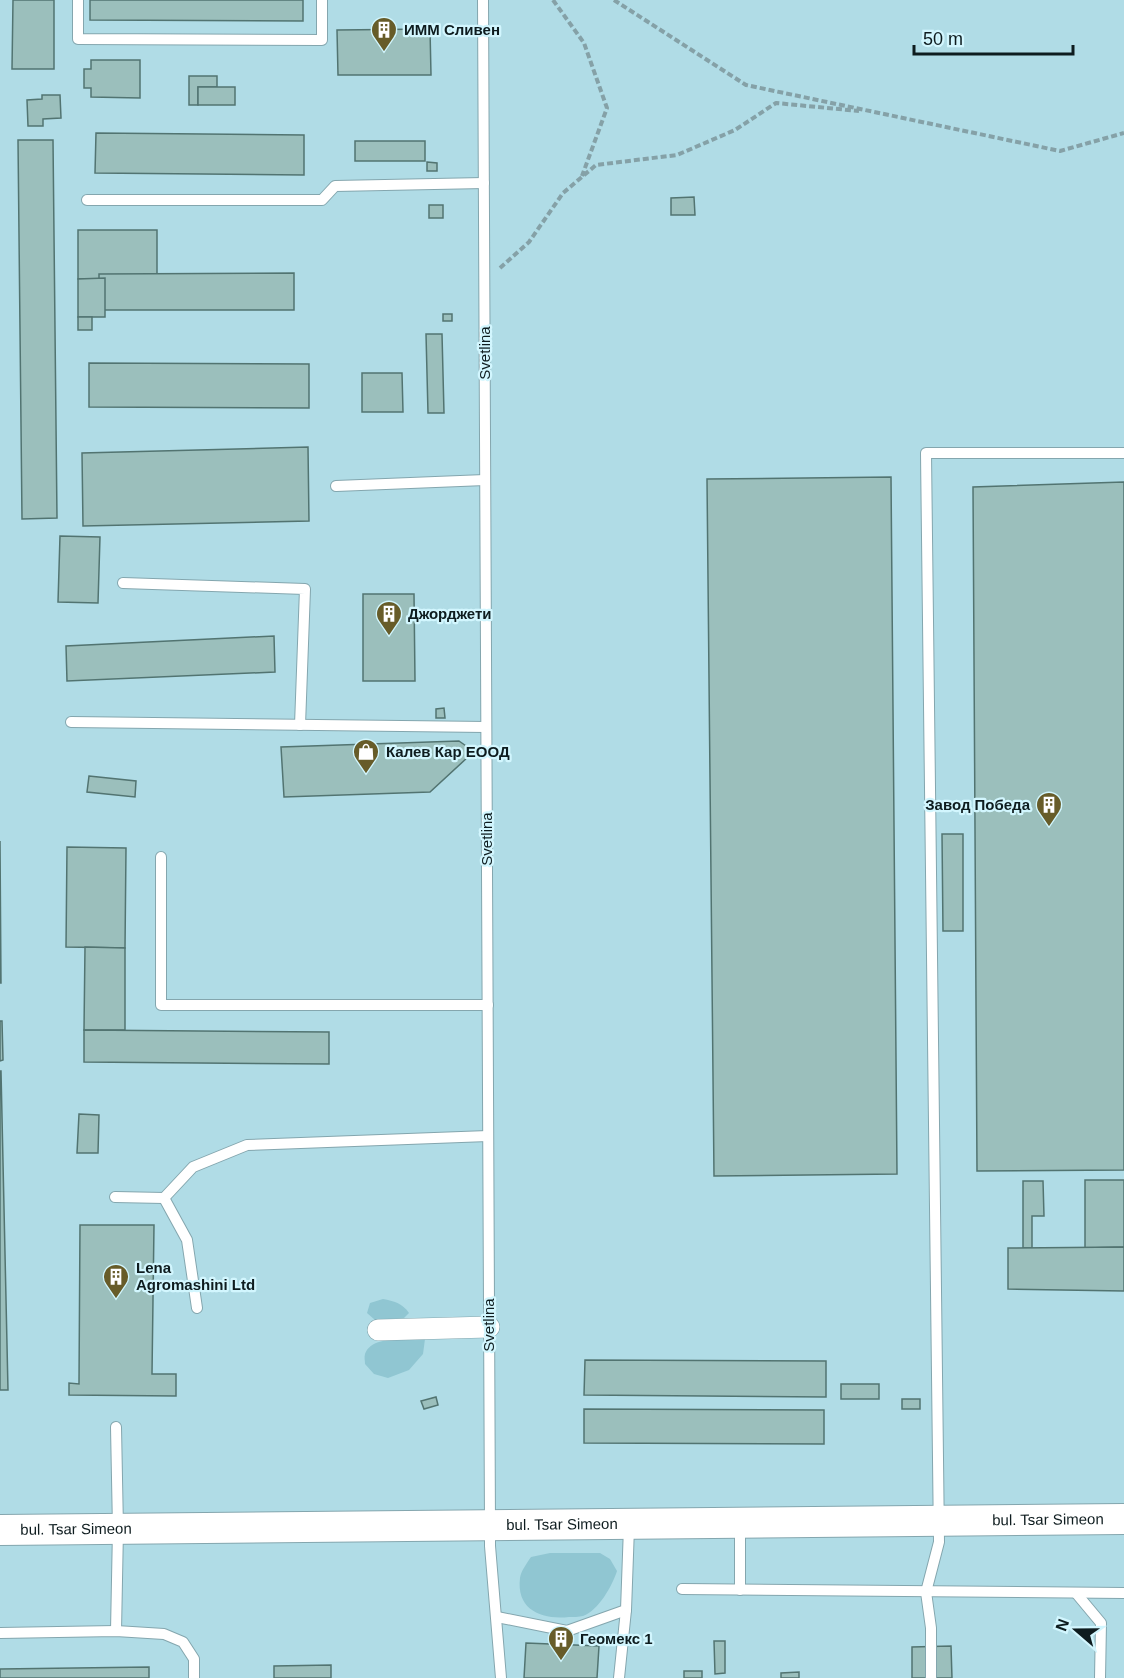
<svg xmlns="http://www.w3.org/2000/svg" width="1124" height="1678" font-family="Helvetica,sans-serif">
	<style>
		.built { fill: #b0dce6 }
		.green { fill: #90c6d2 }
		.building { fill: #9bbfbc; stroke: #527471; stroke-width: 1.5 }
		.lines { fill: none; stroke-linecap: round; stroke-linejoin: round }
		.service-casing { stroke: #84a6ae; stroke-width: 12 }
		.minor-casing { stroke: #84a6ae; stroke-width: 22 }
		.secondary-casing { stroke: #84a6ae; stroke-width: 32 }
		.path { stroke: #85a1a7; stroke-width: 4; stroke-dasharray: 6 3; stroke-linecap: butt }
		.service { stroke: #fff; stroke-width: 10 }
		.minor { stroke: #fff; stroke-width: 21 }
		.secondary { stroke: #fff; stroke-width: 30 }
		.labels { text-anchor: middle; stroke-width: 4.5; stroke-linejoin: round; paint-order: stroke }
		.poi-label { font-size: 15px; font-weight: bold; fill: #0e1c1f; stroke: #d2f6fe; text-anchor: start }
		.street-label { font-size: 15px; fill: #0e1c1f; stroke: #d2f6fe }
	</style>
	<rect width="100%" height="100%" fill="#c5e9f1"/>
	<!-- built -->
	<rect class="built" x="0" y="0" width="1124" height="1678"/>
	<!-- green -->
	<g class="green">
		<path d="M383 1299C394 1301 402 1303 409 1313L404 1318 375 1320 367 1313 370 1303Z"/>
		<path d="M425 1339 423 1354 409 1370 388 1378 374 1374 365 1364C365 1361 364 1357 365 1354 371 1335 409 1339 425 1339Z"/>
		<path d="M550 1553H600L610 1559 617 1571C612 1586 599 1610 583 1616 579 1617 573 1617 569 1617 542 1620 516 1610 520 1578 521 1571 527 1563 531 1557Z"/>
	</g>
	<!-- building -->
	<g class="building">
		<path d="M13 0H54V69H12Z"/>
		<path d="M90 0H303V21L90 20Z"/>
		<path d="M430 29 431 75H338L337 30Z"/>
		<path d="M91 60H140V98L91 97V88H84V69H91Z"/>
		<path d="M189 76H217V87H198V105H189Z"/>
		<rect x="198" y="87" width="37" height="18"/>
		<path d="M42 95H60L61 118 43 119V126H28L27 100 42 99Z"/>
		<path d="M96 133 304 135V175L95 173Z"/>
		<path d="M18 140H53L57 518 22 519Z"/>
		<rect x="355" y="141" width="70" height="20"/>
		<path d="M427 162 437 163V171H427Z"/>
		<path d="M694 197 695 215H671V198Z"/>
		<rect x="429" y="205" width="14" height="13"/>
		<path d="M78 230H157V278L78 279Z"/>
		<path d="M294 273V310H99V274Z"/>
		<path d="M105 278V317H78V279Z"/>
		<rect x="443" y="314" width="9" height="7"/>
		<rect x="78" y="317" width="14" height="13"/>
		<path d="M426 334H442L444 413H428Z"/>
		<path d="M89 363 309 364V408L89 407Z"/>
		<path d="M362 373H402L403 412H362Z"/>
		<path d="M308 447 309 521 83 526 82 453Z"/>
		<path d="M891 477 897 1174 714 1176 707 479Z"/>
		<path d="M1124 482V1170L977 1171 973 487Z"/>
		<path d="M60 536 100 537 98 603 58 602Z"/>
		<path d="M363 594H414L415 681H363Z"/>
		<path d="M274 636 275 672 67 681 66 646Z"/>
		<path d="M444 708 445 718H436V709Z"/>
		<path d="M459 741 469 748 468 757 430 792 284 797 281 747Z"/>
		<path d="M89 776 136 781 135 797 87 792Z"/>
		<path d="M942 834H963V931H943Z"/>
		<path d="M0 841 1 983H0Z"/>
		<path d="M67 847 126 848 125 948 66 947Z"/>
		<path d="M85 947 125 948V1030H84Z"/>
		<path d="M0 1021H2L3 1060 0 1061Z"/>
		<path d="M84 1030 329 1032V1064L84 1062Z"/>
		<path d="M0 1071H1L8 1390H0Z"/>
		<path d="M79 1114 99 1115 98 1153H77Z"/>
		<path d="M1085 1180H1124V1247L1085 1248Z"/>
		<path d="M1023 1181H1043L1044 1216H1032V1248H1023Z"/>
		<path d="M80 1225H154L152 1374H176V1396L69 1395V1383L79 1384Z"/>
		<path d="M1124 1247V1291L1008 1289V1248Z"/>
		<path d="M585 1360 826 1361V1397L584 1395Z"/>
		<rect x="841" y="1384" width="38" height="15"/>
		<path d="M436 1397 438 1405 424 1409 421 1401Z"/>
		<rect x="902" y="1399" width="18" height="10"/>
		<path d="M584 1409 824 1410V1444L584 1443Z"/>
		<path d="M714 1641H725V1673L715 1674Z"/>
		<path d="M526 1643 599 1646 597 1678H524Z"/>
		<path d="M951 1646 952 1678H912V1647Z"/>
		<path d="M331 1665V1678H274V1666Z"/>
		<path d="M149 1667V1678H0V1669Z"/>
		<rect x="684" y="1671" width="18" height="7"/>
		<path d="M799 1672V1678H781V1673Z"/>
	</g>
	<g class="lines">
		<defs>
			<g id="service">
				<path d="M78 0V39L322 40V0"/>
				<path d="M483 0 490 1525V1546L501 1678"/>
				<path d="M87 200H322L335 186 484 183"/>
				<path d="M336 486 485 480"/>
				<path d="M123 583 305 589 300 725"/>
				<path d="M71 722 486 727"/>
				<path d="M161 857V1005H488"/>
				<path d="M115 1197 164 1198 193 1167 247 1145 488 1136"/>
				<path d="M164 1198 187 1240 197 1308"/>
				<path d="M116 1427 118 1529 116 1631"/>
				<path d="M740 1524V1590"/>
				<path d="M682 1589 1124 1593"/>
				<path d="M1076 1593 1101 1623 1100 1678"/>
				<path d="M497 1617 567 1631 626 1610 629 1527"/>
				<path d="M0 1633 116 1631 164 1634 183 1642 194 1659V1678"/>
				<path d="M619 1678 626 1610"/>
				<path d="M931 1678V1628L926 1592 939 1542 926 453H1124"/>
			</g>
			<path id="minor" d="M378 1330 489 1327"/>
			<g id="secondary">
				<path id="s1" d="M0 1530 1124 1519"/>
			</g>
		</defs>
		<!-- service casing -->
		<use href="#service" class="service-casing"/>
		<!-- minor casing -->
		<use href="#minor" class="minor-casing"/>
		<!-- secondary casing -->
		<use href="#secondary" class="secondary-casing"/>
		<!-- path -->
		<g class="path">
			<path d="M553 0 584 43 607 108 582 176"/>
			<path d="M614 0 746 85 1060 151 1124 133"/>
			<path d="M500 268 529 242 563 193 596 165 677 155 735 130 776 103 859 111"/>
		</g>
		<!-- service -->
		<use href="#service" class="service"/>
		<!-- minor -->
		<use href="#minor" class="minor"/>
		<!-- secondary -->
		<use href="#secondary" class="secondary"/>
	</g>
	<!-- icons -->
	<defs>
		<symbol id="building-pin" viewBox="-11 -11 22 30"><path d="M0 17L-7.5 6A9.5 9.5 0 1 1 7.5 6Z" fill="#675c29" stroke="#d2f6fe"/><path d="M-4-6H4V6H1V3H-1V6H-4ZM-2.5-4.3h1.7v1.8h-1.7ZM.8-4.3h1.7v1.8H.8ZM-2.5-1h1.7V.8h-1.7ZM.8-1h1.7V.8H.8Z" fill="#fff"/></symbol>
		<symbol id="shop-pin" viewBox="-11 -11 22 30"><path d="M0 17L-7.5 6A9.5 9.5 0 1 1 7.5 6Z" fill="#675c29" stroke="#d2f6fe"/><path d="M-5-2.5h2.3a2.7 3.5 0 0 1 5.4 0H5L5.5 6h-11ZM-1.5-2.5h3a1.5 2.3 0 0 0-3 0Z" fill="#fff"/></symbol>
	</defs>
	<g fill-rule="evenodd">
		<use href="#building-pin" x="369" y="15" width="30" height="40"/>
		<use href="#building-pin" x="374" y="599" width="30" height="40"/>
		<use href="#shop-pin" x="351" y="737" width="30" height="40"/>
		<use href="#building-pin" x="1034" y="790" width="30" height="40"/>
		<use href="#building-pin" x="101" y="1262" width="30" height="40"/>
		<use href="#building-pin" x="546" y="1624" width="30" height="40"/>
	</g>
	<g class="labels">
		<!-- poi labels -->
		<g class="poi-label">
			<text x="404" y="35">ИММ Сливен</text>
			<text x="408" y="619">Джорджети</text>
			<text x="386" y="757">Калев Кар ЕООД</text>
			<text x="1030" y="810" text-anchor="end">Завод Победа</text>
			<text x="136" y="1273">Lena<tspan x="136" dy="17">Agromashini Ltd</tspan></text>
			<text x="580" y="1644">Геомекс 1</text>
		</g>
		<!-- street labels -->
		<g class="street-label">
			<text transform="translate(485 353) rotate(-90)" y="5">Svetlina</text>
			<text transform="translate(487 839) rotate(-90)" y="5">Svetlina</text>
			<text transform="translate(489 1325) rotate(-90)" y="5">Svetlina</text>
			<text dy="5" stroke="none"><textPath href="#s1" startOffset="1048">bul. Tsar Simeon</textPath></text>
			<text dy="5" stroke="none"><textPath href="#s1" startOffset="562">bul. Tsar Simeon</textPath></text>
			<text dy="5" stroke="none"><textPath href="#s1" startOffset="76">bul. Tsar Simeon</textPath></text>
		</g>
	</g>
	<!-- north arrow -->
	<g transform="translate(1076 1630) rotate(290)" stroke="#d2f6fe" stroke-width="4.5" paint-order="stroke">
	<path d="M0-4.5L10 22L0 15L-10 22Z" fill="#0e1c1f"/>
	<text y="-9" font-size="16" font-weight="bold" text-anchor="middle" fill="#0e1c1f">N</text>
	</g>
	<!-- scale -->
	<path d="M914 45v9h159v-9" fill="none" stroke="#0e1c1f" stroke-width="3"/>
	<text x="923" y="45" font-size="18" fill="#0e1c1f" stroke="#d2f6fe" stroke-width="4.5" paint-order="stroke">50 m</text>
</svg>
